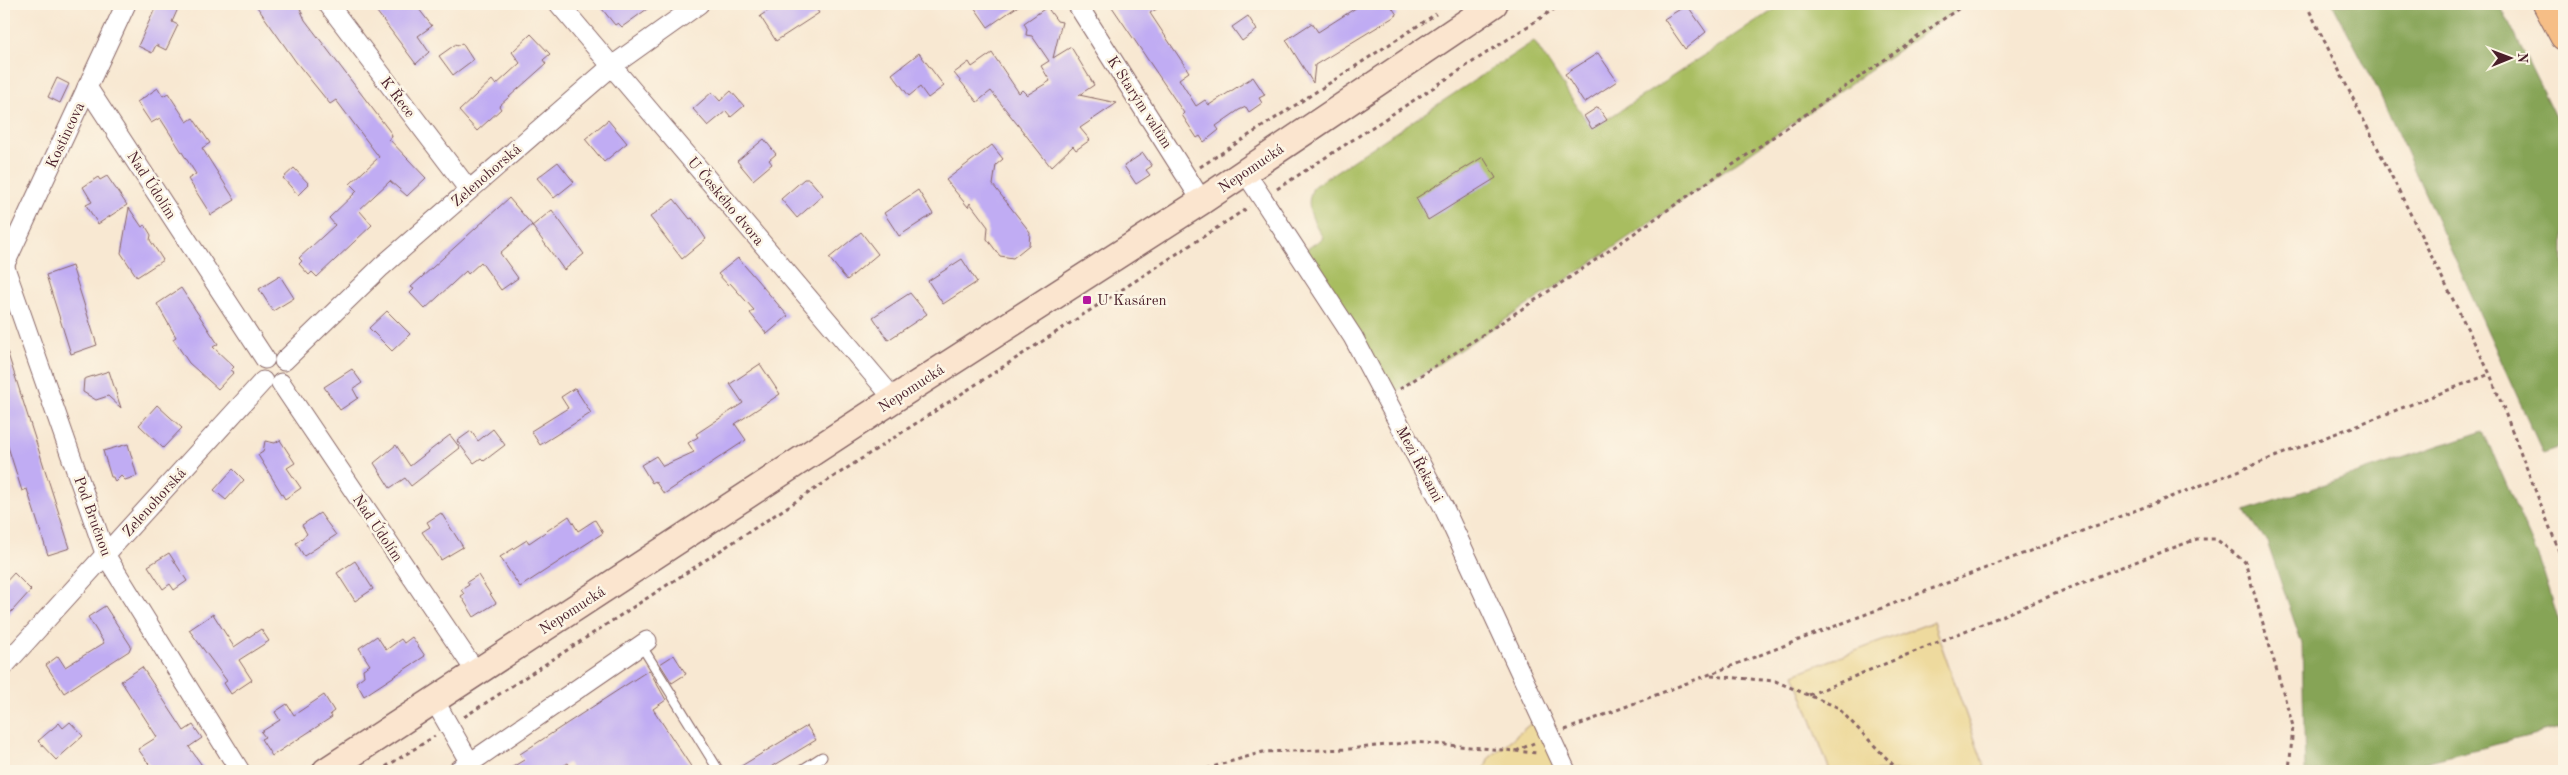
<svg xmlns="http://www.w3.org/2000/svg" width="2568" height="775" font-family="'Old Standard TT',serif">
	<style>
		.green { fill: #a8bd61; stroke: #796e46 }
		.forest { fill: #86a457; stroke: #686241 }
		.sand { fill: #eeda9e; stroke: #9c7c64 }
		.building { fill: #c0acf3 }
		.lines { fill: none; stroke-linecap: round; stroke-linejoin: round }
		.lane-casing { stroke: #876565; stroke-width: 11 }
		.street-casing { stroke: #876565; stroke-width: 21 }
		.secondary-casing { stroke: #876565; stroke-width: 29 }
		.primary-casing { stroke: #876565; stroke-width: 30 }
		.path { stroke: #876565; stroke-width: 3; stroke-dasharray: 4 4; stroke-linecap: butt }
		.lane { stroke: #fff; stroke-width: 9 }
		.street { stroke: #fff; stroke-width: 19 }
		.secondary { stroke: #fbe5cf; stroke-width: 26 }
		.primary { stroke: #f6be86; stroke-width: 28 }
		.poi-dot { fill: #b5179e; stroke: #fcf5e5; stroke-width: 2 }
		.labels { text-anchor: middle; stroke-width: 5; stroke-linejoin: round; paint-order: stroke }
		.street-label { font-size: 15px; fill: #4a1f2b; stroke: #fcf5e5 }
		.poi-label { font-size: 15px; fill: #4a1f2b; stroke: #fcf5e5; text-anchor: start }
	</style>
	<rect width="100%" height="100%" fill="#fcf5e5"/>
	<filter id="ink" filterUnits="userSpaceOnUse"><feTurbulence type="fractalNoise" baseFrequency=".02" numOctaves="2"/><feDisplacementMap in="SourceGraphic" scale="10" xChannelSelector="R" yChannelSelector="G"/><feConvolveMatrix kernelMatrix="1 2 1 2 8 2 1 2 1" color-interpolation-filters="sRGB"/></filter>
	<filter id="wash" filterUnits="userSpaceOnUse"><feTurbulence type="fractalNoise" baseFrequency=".0096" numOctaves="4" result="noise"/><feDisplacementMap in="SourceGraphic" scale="20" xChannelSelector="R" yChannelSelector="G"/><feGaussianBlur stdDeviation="1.12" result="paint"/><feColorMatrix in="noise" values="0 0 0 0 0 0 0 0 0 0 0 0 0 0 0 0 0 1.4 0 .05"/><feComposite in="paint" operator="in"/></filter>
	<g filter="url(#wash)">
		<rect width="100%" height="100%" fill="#f8e8d2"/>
		<!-- green -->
		<path class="green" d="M1783 4H1965L1581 270 1385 399 1298 255 1323 238C1313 220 1303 206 1314 186L1534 41 1592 129Z"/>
		<!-- forest -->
		<g class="forest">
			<path d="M2333 4H2500L2564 135V446L2543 453 2377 88Z"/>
			<path d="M2483 431 2540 561 2564 637V727L2390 771H2305L2302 644 2267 542 2245 511Z"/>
		</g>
		<!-- sand -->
		<g class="sand">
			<path d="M1933 622 1986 771H1830L1794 674Z"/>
			<path d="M1541 715 1564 771H1484L1488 759Z"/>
		</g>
		<g id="blocks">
			<!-- building -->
			<g class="building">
				<path d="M157 4H180L172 22 178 25 166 50 156 45 152 53 138 46Z"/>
				<path d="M255 4H298L305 20 391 133 392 137 389 139 426 178 407 196 390 181 359 210 372 225 317 277 312 272 309 275 299 264 302 261 299 258 335 225 329 218 357 191 350 184 379 157 336 100 330 104 296 62Z"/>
				<path d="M371 4H415L432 26 418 36 429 52 416 64Z"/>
				<path d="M598 4H654L622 27 618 23 615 25Z"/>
				<path d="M779 4H813L819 13 776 41 760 16Z"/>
				<path d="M972 4H1021L988 27Z"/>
				<path d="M1110 4H1165L1150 13 1189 72 1179 79 1196 106 1205 100 1209 105 1253 77 1265 95 1259 98 1262 103 1249 112 1246 107 1239 110 1216 126 1219 130 1204 142 1200 136 1197 138 1182 115 1184 113Z"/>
				<path d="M1362 4H1390L1397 15 1315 65 1313 83 1286 40 1312 23 1318 32Z"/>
				<path d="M1687 5 1706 32 1685 49 1664 19Z"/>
				<path d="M1047 7 1057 21 1062 22 1053 58 1071 47 1094 85 1079 95 1117 103 1080 128 1090 140 1076 150 1073 146 1051 167 991 91 977 102 954 73 969 62 972 67 992 53 1019 93 1022 90 1027 95 1050 81 1041 66 1049 61 1032 36 1026 35 1027 29 1024 23Z"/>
				<path d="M1248 16 1257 30 1242 41 1232 27Z"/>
				<path d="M531 34 550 54 543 60 546 64 499 106 501 109 477 131 459 111 492 80 496 85 520 63 512 52Z"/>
				<path d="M462 43 473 60 453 75 439 56 456 44 457 46Z"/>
				<path d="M919 53 944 86 928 98 920 87 909 96 892 74Z"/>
				<path d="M1598 53 1617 81 1584 103 1565 74Z"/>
				<path d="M57 78 69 84 60 103 48 97Z"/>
				<path d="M158 88 163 96 168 93 187 122 193 118 210 143 202 148 235 200 211 215 188 179 196 174 160 118 151 123 137 102Z"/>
				<path d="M731 91 744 106 731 117 726 111 708 126 693 109 712 92 720 101Z"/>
				<path d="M1598 107 1607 120 1592 129 1584 116Z"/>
				<path d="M608 120 627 143 604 162 585 139Z"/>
				<path d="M764 139 776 154 769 160 772 164 753 180 737 161Z"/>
				<path d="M992 145 1003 159 996 165 993 185 1030 232 1029 245 1013 258 1000 256 987 239 988 227 970 203 968 207 946 180Z"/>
				<path d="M1143 153 1152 166 1146 170 1150 175 1136 184 1124 166Z"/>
				<path d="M1483 157 1496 178 1428 220 1416 198Z"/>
				<path d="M558 162 574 182 554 198 537 178Z"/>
				<path d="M294 168 309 184 298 195 283 178Z"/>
				<path d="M107 176 127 205 98 224 86 205 92 202 83 187 98 177 100 180Z"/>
				<path d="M804 179H809L823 195 797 218 781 199Z"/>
				<path d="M918 190 933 214 899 236 884 213Z"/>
				<path d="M509 198 532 225 500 253 518 278 501 290 481 262 468 274 466 271 425 309 410 293 414 289 411 287Z"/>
				<path d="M674 199 690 219 692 218 706 239 682 259 650 217Z"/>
				<path d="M129 208 142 227 145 225 151 235 150 240 163 260 137 277 121 253Z"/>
				<path d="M552 210 584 254 564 270 532 226Z"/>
				<path d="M861 232 878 254 847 280 829 258Z"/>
				<path d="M738 258 788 316 767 334 750 313 754 310 730 283 728 285 718 274Z"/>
				<path d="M962 259 977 282 943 304 928 281Z"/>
				<path d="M72 266 97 345 71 354 46 275Z"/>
				<path d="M280 276 294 298 273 311 259 289Z"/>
				<path d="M181 288 218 344 213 347 234 367 231 370 234 372 218 389 189 363 173 339 176 337 157 304Z"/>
				<path d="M910 293 927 314 888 340 873 317Z"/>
				<path d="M387 311 410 334 392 351 369 328Z"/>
				<path d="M4 351H7L70 548 48 555 27 489 22 491 4 434Z"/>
				<path d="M760 364 780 394 735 424 746 440 664 494 655 481 652 483 641 465 656 456 663 466 694 452 688 443 698 437 696 434 743 403 730 384Z"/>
				<path d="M352 369 362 383 353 389 358 398 340 410 324 387Z"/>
				<path d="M109 371 121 408 108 396 96 400 83 392 84 379Z"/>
				<path d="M575 388 591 413 540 445 531 431 568 408 561 397Z"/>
				<path d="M157 405 182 428 163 448 139 425Z"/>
				<path d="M493 429 505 445 484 461 481 458 474 463 457 441 471 431 478 441Z"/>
				<path d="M450 435 460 448 411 486 405 478 390 488 374 463 396 445 410 466Z"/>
				<path d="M280 440 295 463 287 468 301 488 285 499 258 455 263 452 265 441 275 443Z"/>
				<path d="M128 444 137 476 125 480 121 476 115 482 113 477H111L103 451Z"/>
				<path d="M233 469 244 480 226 500 214 490Z"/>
				<path d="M320 513 336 535 304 556 296 543 307 534 302 525Z"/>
				<path d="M441 513 463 547 441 560 422 532 430 527 427 522Z"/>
				<path d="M569 516 578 531 595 520 603 533 520 587 500 557 527 540 529 543Z"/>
				<path d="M169 553 187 581 174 590 170 584 163 589 148 566Z"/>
				<path d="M355 561 373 589 355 601 337 573Z"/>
				<path d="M14 573 31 590 4 620V584Z"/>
				<path d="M478 575 496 603 474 617 461 596 464 594 461 590 469 585 467 582Z"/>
				<path d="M105 606 131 646 129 651 64 693 46 665 58 656 65 667 104 643 88 617Z"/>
				<path d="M213 614 234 647 261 629 269 641 239 660 252 680 231 694 224 683 227 681 189 630Z"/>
				<path d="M377 636 386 650 401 639 404 643 412 637 425 656 364 696 356 682 364 676 363 669 370 665 359 648Z"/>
				<path d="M674 655 686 674 672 683 660 664Z"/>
				<path d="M142 667 184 731 193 725 202 738 189 747 206 771H154L138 749 157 737 121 681Z"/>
				<path d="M649 670 666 700 653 709 694 771H573L568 763 555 771H506L524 760 520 754Z"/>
				<path d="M324 695 334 711 330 714 332 717 272 756 261 739 265 737 261 732 280 720 275 712 287 704 294 715Z"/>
				<path d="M70 722 83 736 56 760 38 741 59 723 63 728Z"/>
				<path d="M807 726 816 740 765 771H733Z"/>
			</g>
		</g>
	</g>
	<g filter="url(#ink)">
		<use href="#blocks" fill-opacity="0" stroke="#876565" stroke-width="1"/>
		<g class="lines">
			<defs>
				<g id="lane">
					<path d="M641 645 719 771"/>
					<path d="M800 771 822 757"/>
				</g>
				<g id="street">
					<path d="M328 4 469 190"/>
					<path d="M559 4 894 399"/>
					<path d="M1077 4 1202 201"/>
					<path d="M87 87 265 359"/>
					<path d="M1245 172 1353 337 1444 508 1566 771"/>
					<path d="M4 265 106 556 240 771"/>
					<path d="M4 266 126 4"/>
					<path d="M284 361 381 267 612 66 699 4"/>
					<path d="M281 383 476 672"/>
					<path d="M4 666 263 381"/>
					<path d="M434 700 470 763 457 771"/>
					<path d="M470 763 647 641"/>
				</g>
				<path id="secondary" d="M326 771 894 399 1202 201 1494 4"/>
				<path id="primary" d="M2547 4 2564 36"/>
			</defs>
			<!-- lane casing -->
			<use href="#lane" class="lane-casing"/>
			<!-- street casing -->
			<use href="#street" class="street-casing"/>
			<!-- secondary casing -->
			<use href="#secondary" class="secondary-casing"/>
			<!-- primary casing -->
			<use href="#primary" class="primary-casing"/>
			<!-- path -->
			<g class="path">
				<path d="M2306 4 2490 374 2564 564"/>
				<path d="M1200 167 1436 14"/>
				<path d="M1277 189 1562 4"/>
				<path d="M1400 389 1581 270 1965 4"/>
				<path d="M1711 676 1775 681 1837 707 1899 771"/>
				<path d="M1809 695 2111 571 2197 539H2216L2245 562 2293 726 2289 771"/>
				<path d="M464 717 1249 207"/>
				<path d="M1565 730 2490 374"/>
				<path d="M1516 751 1534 743"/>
				<path d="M379 771 435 736"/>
				<path d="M1199 771 1263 752 1349 749 1414 742 1537 753"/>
			</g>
			<!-- lane -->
			<use href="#lane" class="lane"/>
			<!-- street -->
			<use href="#street" class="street"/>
			<!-- secondary -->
			<use href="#secondary" class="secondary"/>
			<!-- primary -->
			<use href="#primary" class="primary"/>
		</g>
	</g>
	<!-- markers -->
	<rect class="poi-dot" x="1082" y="295" width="10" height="10" rx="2.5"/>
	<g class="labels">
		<!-- street labels -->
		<g class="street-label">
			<text transform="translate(398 97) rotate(53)" y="5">K Řece</text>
			<text transform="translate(1140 102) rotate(57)" y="5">K Starým valům</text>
			<text transform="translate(65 135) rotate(-65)" y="5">Kostincova</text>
			<text transform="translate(1251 168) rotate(-34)" y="5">Nepomucká</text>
			<text transform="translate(486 175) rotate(-41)" y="5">Zelenohorská</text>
			<text transform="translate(152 185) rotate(57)" y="5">Nad Údolím</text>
			<text transform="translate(726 201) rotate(50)" y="5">U Českého dvora</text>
			<text transform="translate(911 388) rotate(-33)" y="5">Nepomucká</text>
			<text transform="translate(1420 464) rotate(62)" y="5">Mezi Řekami</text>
			<text transform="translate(154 502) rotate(-48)" y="5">Zelenohorská</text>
			<text transform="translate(93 516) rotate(70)" y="5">Pod Bručnou</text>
			<text transform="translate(378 528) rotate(56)" y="5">Nad Údolím</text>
			<text transform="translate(572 610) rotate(-33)" y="5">Nepomucká</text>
		</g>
		<!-- poi labels -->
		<g class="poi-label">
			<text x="1097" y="305">U Kasáren</text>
		</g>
	</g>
	<!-- margin -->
	<rect width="2568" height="775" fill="none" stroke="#fcf5e5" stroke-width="20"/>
	<!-- north arrow -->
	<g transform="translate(2510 58) rotate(89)" stroke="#fcf5e5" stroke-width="4" paint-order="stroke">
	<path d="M0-4L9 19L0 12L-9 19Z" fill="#4a1f2b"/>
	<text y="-8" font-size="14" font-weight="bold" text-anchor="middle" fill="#4a1f2b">N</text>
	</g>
</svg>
